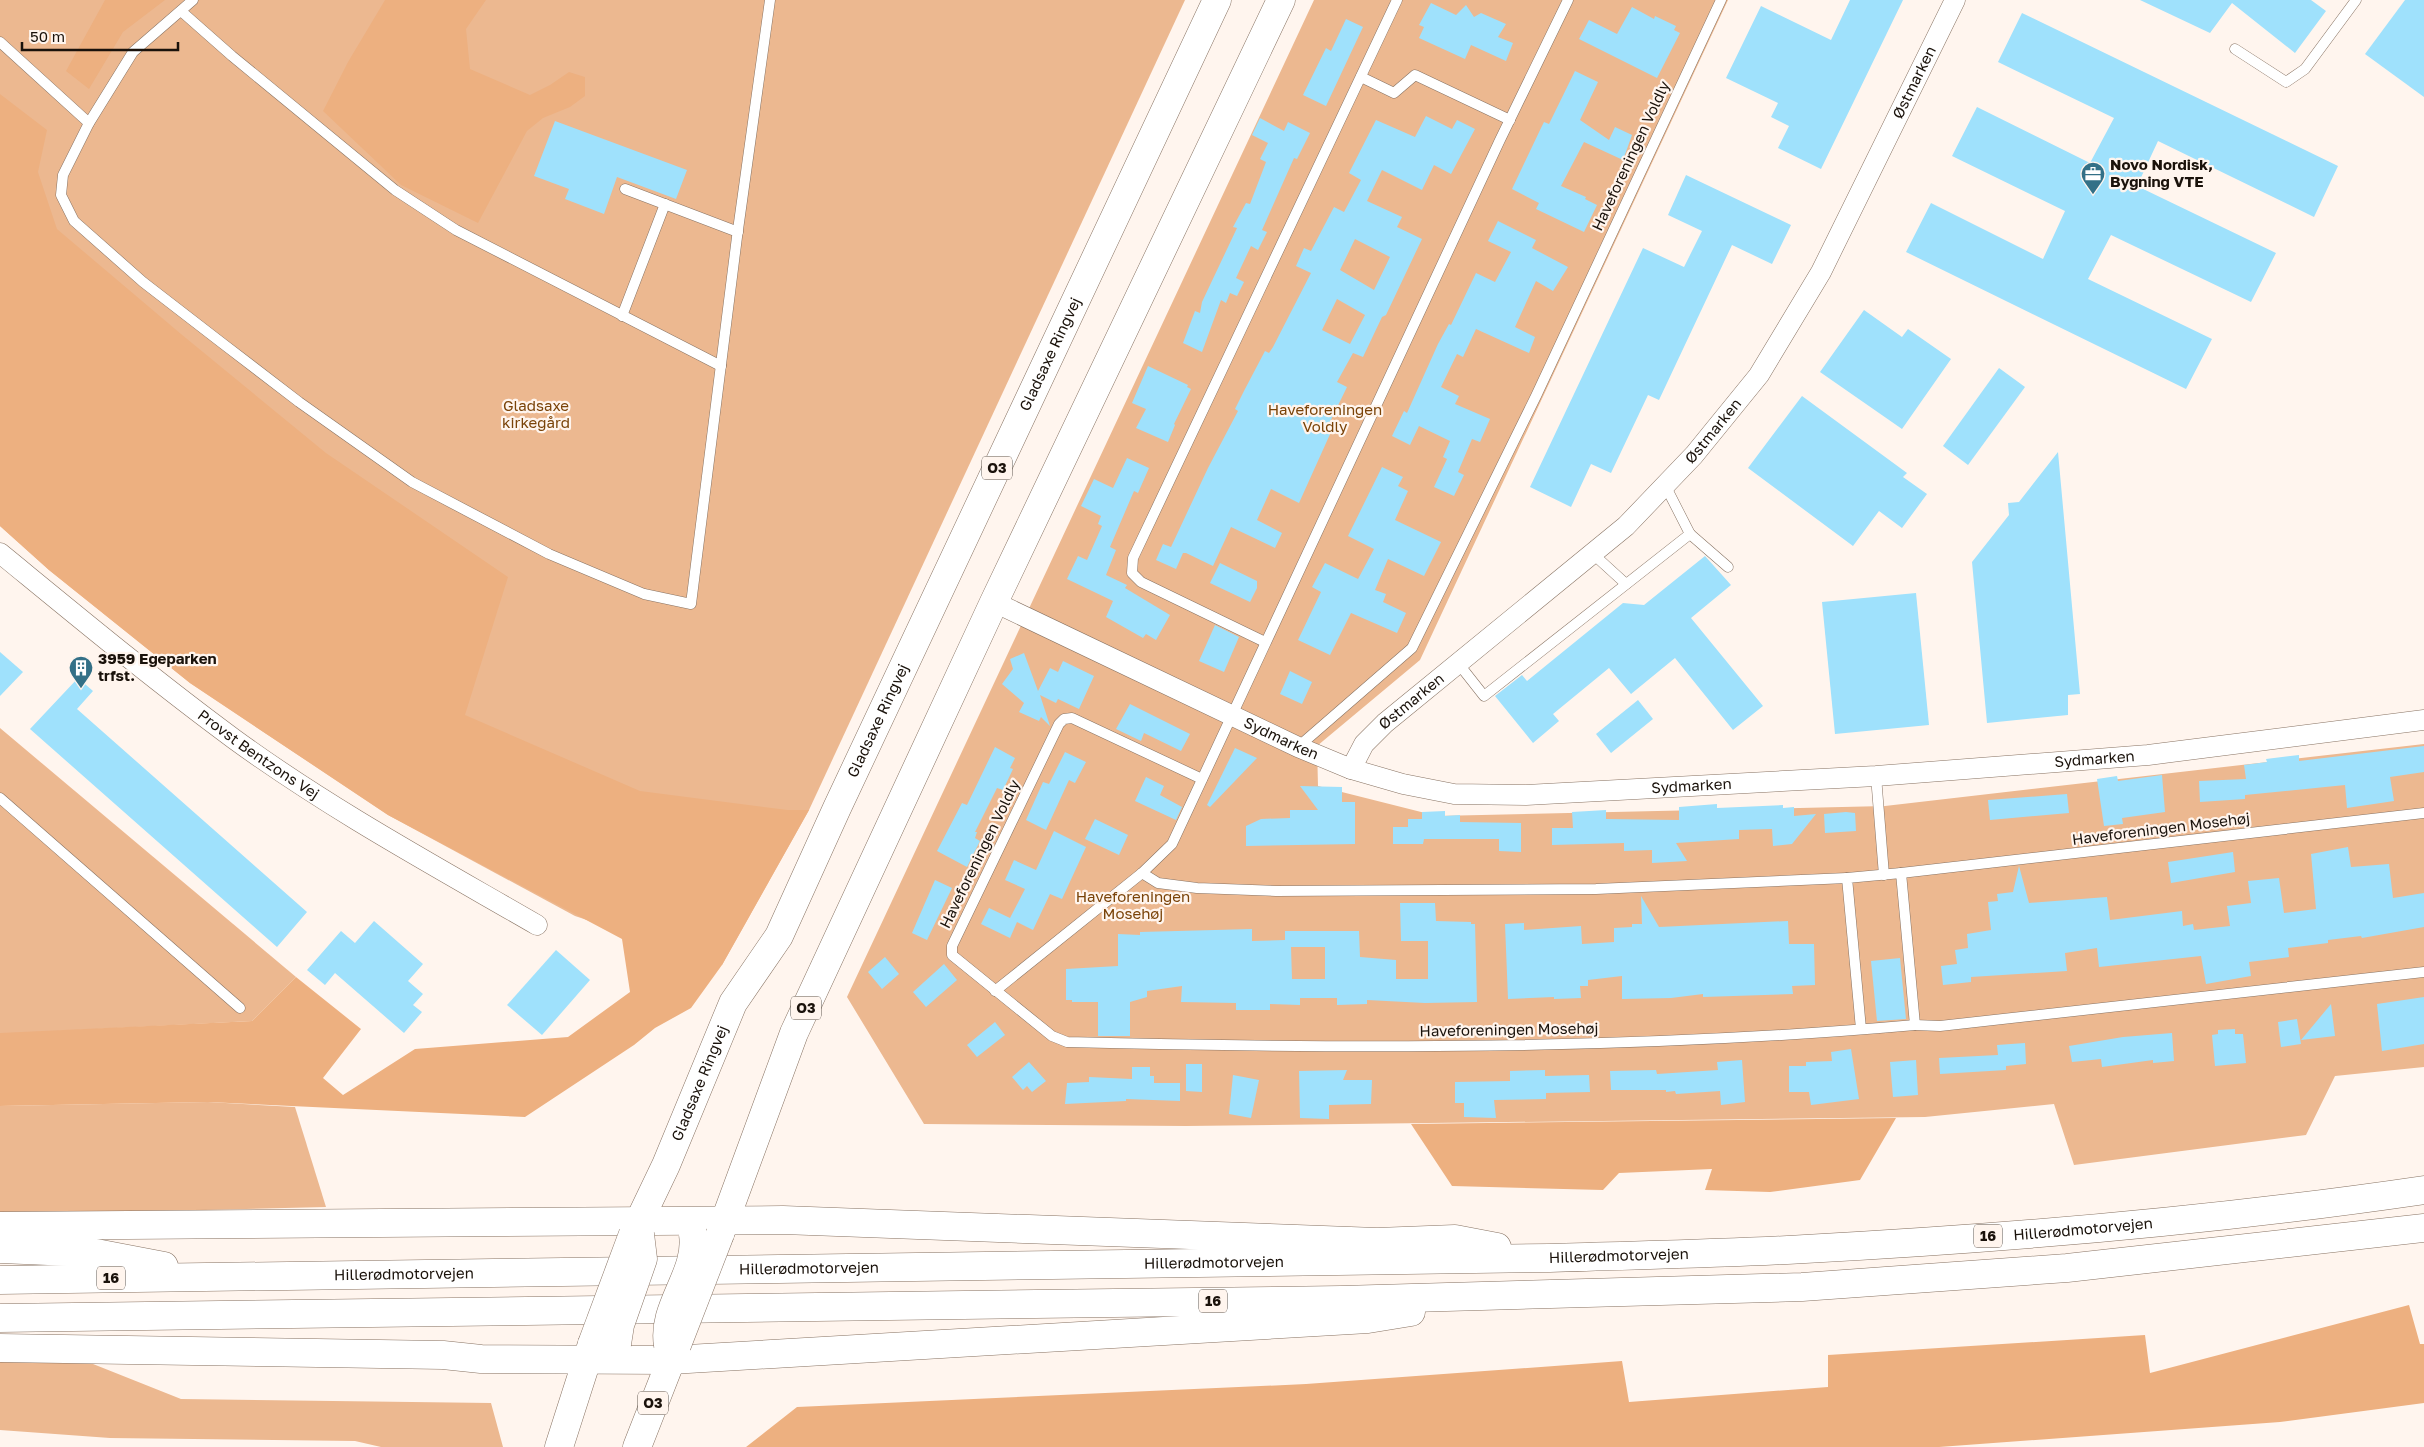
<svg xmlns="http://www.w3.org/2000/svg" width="2424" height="1447" font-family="'Golos Text',sans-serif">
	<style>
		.green { fill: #ecb890 }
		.forest { fill: #edb080 }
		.building { fill: #9fe1fc; fill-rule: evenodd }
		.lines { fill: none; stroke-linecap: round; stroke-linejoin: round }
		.service-casing { stroke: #887363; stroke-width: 11 }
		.minor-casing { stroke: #887363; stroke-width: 21 }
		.primary-casing { stroke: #887363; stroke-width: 29 }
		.motorway-casing { stroke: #887363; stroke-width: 29 }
		.service { stroke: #fff; stroke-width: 10 }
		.minor { stroke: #fff; stroke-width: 20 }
		.primary { stroke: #fff; stroke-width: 28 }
		.motorway { stroke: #fff; stroke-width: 28 }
		.primary-bridge-casing { stroke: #887363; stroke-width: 29; stroke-linecap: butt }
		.motorway-bridge-casing { stroke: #887363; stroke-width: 29; stroke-linecap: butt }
		.primary-bridge { stroke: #fff; stroke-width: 28 }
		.motorway-bridge { stroke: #fff; stroke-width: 28 }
		.labels { text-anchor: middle; stroke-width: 4.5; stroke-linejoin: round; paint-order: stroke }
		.shield { fill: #fff5ee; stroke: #5f564f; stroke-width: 1 }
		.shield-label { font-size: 14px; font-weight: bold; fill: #1a120b }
		.street-label { font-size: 15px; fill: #1a120b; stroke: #fff5ee }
		.poi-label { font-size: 15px; font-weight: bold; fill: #1a120b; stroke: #fff5ee; text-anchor: start }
		.park-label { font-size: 15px; fill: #7a4308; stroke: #fff5ee }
	</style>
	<rect width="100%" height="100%" fill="#fff5ee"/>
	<!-- green -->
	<g class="green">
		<path d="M0 0H1185L809 810 722 965 575 916 388 815 190 683 49 570 0 526Z"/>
		<path d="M1314 0H1728L1420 660 1317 746 1318 786 1437 816 1885 806 2424 744V1067L2335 1076 2306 1135 2074 1165 2054 1104 1925 1117 1186 1126 924 1124 847 997Z"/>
		<path d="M0 728 296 977 252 1021 0 1034Z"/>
		<path d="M208 1102 295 1107 326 1207 0 1215V1106Z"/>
		<path d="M0 1359 83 1360 181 1399 491 1403 503 1447H381L355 1441 110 1438 0 1430Z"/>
	</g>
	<!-- forest -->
	<g class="forest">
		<path d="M105 0H165L123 32 89 89 66 71Z"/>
		<path d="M385 0H486L466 29 470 69 530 95 550 85 569 72 585 77V96L570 107 543 118 527 131 478 223 401 185 323 111 348 62Z"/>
		<path d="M0 94 47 130 38 172 57 229 181 334 326 453 508 577 465 715 640 791 788 810H809L722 965 691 1008 655 1028 634 1045 525 1117 208 1102 0 1106V1033L252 1021 296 977 361 1029 323 1078 343 1095 415 1049 568 1037 630 992 622 939 388 815 190 683 49 570 0 526Z"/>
		<path d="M1896 1118 1860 1180 1770 1192 1705 1190 1712 1169 1619 1173 1603 1190 1452 1186 1411 1124Z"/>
		<path d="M2409 1305 2420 1344H2424V1403L2280 1422 1939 1447H746L797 1407 1306 1384 1622 1361 1629 1402 1828 1387V1355L2145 1335 2150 1373Z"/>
	</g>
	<!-- building -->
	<g class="building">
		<path d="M1850 0H1903L1821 169 1778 148 1789 126 1771 117 1778 103 1726 78 1761 6 1831 40Z"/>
		<path d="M2140 0H2311L2326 11 2295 53 2232 3 2210 33Z"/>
		<path d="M2405 0H2424V97L2365 54Z"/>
		<path d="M1431 3 1456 15 1466 5 1474 17 1481 13 1506 24 1498 37 1513 43 1506 61 1471 45 1465 59 1419 38 1424 27 1419 25Z"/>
		<path d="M1632 7 1654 19 1655 16 1676 26 1674 30 1680 33 1657 78 1579 39 1589 20 1617 34Z"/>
		<path d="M2022 13 2338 166 2314 217 2158 141 2137 186 2276 253 2251 302 2111 235 2088 279 2212 339 2186 389 1906 252 1931 203 2043 259 2065 211 1952 156 1977 107 2090 163 2114 118 1998 62Z"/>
		<path d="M1346 19 1363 27 1326 106 1303 95 1326 48 1331 51Z"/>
		<path d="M1575 71 1598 82 1580 120 1609 140 1615 127 1632 135 1623 160 1584 142 1561 186 1586 197 1585 199 1597 205 1584 232 1536 209 1539 203 1512 189 1541 128 1544 122 1549 124Z"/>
		<path d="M1426 116 1452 129 1457 120 1475 129 1451 174 1434 165 1422 190 1382 170 1367 201 1402 217 1397 227 1422 239 1386 315 1382 317 1363 357 1353 353 1337 382 1347 387 1326 430 1331 432 1299 503 1271 489 1257 520 1282 533 1275 548 1231 527 1213 566 1186 553H1183L1176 569 1156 560 1163 544 1171 547 1208 468 1238 411 1235 409 1245 389 1265 351 1269 353 1273 347 1311 273 1296 266 1304 248 1311 251 1334 207 1344 212 1361 180 1349 173 1376 120 1415 137ZM1355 239 1390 257 1374 290 1340 270ZM1337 299 1365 315 1350 344 1322 330Z"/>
		<path d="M1260 118 1284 131 1288 122 1310 133 1297 159 1294 158 1262 230 1267 232 1258 250 1251 246 1236 278 1244 282 1237 296 1230 293 1226 303 1221 300 1202 352 1183 343 1195 311 1200 313 1202 302 1237 228 1233 227 1246 203 1250 204 1266 162 1260 159 1268 143 1252 135Z"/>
		<path d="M555 121 687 170 676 199 617 177 604 214 565 199 569 189 534 176Z"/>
		<path d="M1686 175 1791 225 1772 264 1732 245 1659 400 1648 395 1611 473 1591 464 1571 507 1530 487 1643 248 1684 267 1702 231 1668 215Z"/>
		<path d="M1498 221 1536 240 1532 248 1568 267 1553 291 1536 281 1515 327 1535 337 1529 353 1476 329 1463 357 1457 354 1441 387 1459 396 1455 404 1490 419 1480 442 1472 439 1458 472 1464 475 1454 496 1434 487 1447 459 1443 457 1450 441 1419 426 1410 445 1392 436 1404 411 1407 413 1438 344 1449 324 1451 325 1476 273 1495 282 1511 252 1488 241Z"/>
		<path d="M1864 310 1902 337 1908 329 1951 359 1902 429 1820 372Z"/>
		<path d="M1148 366 1188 385 1187 387 1191 389 1174 424 1175 425 1168 442 1136 428 1146 409 1132 403Z"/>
		<path d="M1999 368 2025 387 1968 465 1943 446Z"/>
		<path d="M1802 396 1907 473 1903 477 1927 494 1902 528 1879 511 1853 546 1748 468Z"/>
		<path d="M2058 452 2080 694 2068 695V715L1987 723 1972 562 2009 515 2008 503 2019 502Z"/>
		<path d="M1127 458 1149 468 1138 493 1134 491 1110 547 1116 550 1106 575 1127 585 1125 588 1170 615 1156 640 1146 634 1143 638 1106 617 1113 601 1067 579 1078 556 1087 560 1102 526 1098 524 1101 516 1081 506 1094 479 1113 488Z"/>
		<path d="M1382 467 1403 477 1398 486 1408 491 1395 520 1441 542 1424 576 1388 559 1375 590 1386 594 1383 602 1406 613 1397 633 1351 613 1330 655 1298 640 1321 592 1312 587 1325 563 1358 579 1374 549 1348 536Z"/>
		<path d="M1705 556 1731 585 1691 618 1763 706 1733 730 1675 658 1631 694 1609 668 1553 714 1559 721 1533 743 1495 696 1522 675 1527 681 1623 603 1644 605Z"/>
		<path d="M1220 563 1257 581V588L1250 602 1210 583Z"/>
		<path d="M1916 593 1929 725 1835 734 1822 602Z"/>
		<path d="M1215 625 1239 637 1224 672 1199 661Z"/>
		<path d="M0 652 23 672 0 696Z"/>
		<path d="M1024 653 1038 691 1050 668 1058 672 1063 661 1094 676 1079 709 1058 699 1056 703 1040 695 1050 726 1041 717 1039 721 1019 712 1024 703 1002 684 1013 669 1010 659Z"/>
		<path d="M1290 671 1312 682 1302 704 1280 694Z"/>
		<path d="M78 678 93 691 77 709 307 912 277 947 30 729Z"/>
		<path d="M1638 700 1653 719 1611 753 1596 734Z"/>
		<path d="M1130 704 1190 734 1181 751 1144 733 1141 741 1116 729Z"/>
		<path d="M2424 746V772L2390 777 2394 801 2347 808 2345 785 2245 795V799L2200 802 2199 781 2246 779 2244 765 2267 762 2266 759 2299 755V761Z"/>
		<path d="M995 747 1015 758 1010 768 1013 769 1003 790 997 788 975 832H977L975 838 980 841 967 867 937 851 962 803 967 805Z"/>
		<path d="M1235 748 1257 758 1210 807 1207 805Z"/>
		<path d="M1065 752 1086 762 1075 783 1069 780 1046 830 1026 820 1043 782 1049 784Z"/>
		<path d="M2162 775 2165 812 2122 818 2123 824 2104 826 2097 779 2117 776 2118 781Z"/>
		<path d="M1146 777 1164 786 1160 795 1182 807 1176 820 1135 801Z"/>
		<path d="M1300 786 1342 787V802H1355V844L1246 846V826L1261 819 1290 818V810H1318Z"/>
		<path d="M2067 794 2069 813 1990 820 1988 800Z"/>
		<path d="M1717 804V808L1783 805V808L1794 807V816L1816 814 1792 844 1773 846 1772 829 1739 830V839L1676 843 1687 861 1652 863V850L1624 851V843L1552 845V828H1573L1572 812 1606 810V819L1679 820V807Z"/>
		<path d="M1445 811V816L1460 815V822L1521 823V852L1499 851V839H1424L1423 844H1393V827H1408V819H1422V812Z"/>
		<path d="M1846 812 1855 813 1856 831 1825 833 1824 814Z"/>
		<path d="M1095 819 1128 835 1119 855 1085 839Z"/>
		<path d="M1054 831 1086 847 1062 899 1050 894 1033 930 1017 922 1010 938 981 924 989 908 1010 918 1025 889 1005 880 1014 860 1036 870Z"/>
		<path d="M2348 847 2351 867 2389 864 2393 898 2424 893V927L2362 938 2361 936 2328 940V943L2288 948 2289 957 2249 962 2251 976 2206 984 2201 956 2099 967 2097 948 2065 953 2067 971 1971 977V982L1943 985 1941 966 1957 964 1955 950 1968 948 1967 934 1991 930 1988 902 1998 901 1997 894 2013 892 2019 866 2029 903 2107 897 2110 920 2182 911 2183 926 2193 924 2194 930 2230 926 2227 906 2251 903 2248 881 2279 878 2284 913 2316 909 2311 854Z"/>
		<path d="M2233 852 2235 872 2171 883 2168 862Z"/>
		<path d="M935 880 952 888 927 940 912 933Z"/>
		<path d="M1641 896 1659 927 1788 921 1789 944H1814L1815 985 1792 986 1793 994 1703 997V994L1671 998 1622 999V976L1588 980V986H1580L1581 998 1554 999V997L1508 999 1505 924 1524 923V930L1581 926 1582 944 1614 942V928L1632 927V924H1642Z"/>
		<path d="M1400 903H1435L1436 921 1471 922V924H1475L1477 1002 1425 1003 1367 1000V1004L1337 1005V998H1300V1005L1270 1004V1010H1236V1003L1181 1002 1182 986 1147 991V997L1130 1002V1036H1098V1002H1072V1000H1066V969L1118 966V934L1140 935V932L1252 929V941L1285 940V931H1359L1360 957 1396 960V979H1428V941H1401ZM1291 947H1325V979H1292Z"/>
		<path d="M374 921 423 964 408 981 423 994 413 1005 422 1012 404 1033 335 973 325 985 307 970 341 931 355 943Z"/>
		<path d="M556 950 590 980 542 1035 507 1005Z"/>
		<path d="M885 957 899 974 882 989 868 972Z"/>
		<path d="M1900 958 1906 1019 1877 1021 1871 961Z"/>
		<path d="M944 964 957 980 926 1007 913 992Z"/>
		<path d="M2424 997V1044L2382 1051 2377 1004Z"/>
		<path d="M2331 1004 2335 1036 2301 1040Z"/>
		<path d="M2297 1019 2301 1044 2281 1047 2278 1022Z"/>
		<path d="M995 1022 1005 1035 977 1057 967 1045Z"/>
		<path d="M2235 1029V1034H2243L2246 1063 2215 1066 2212 1035 2218 1034V1030Z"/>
		<path d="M2172 1033 2174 1061 2153 1063V1060L2102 1067 2101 1059 2072 1062 2069 1046 2123 1037Z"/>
		<path d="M2025 1043 2026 1064 2006 1066V1070L1940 1074 1939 1058 1998 1055 1997 1045Z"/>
		<path d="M1851 1049 1859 1099 1811 1105 1809 1092H1789V1066H1806V1062L1832 1061 1831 1052Z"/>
		<path d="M1742 1060 1745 1102 1721 1105 1720 1091 1676 1094 1675 1091 1666 1092V1090H1611L1610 1071 1656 1070 1657 1074 1718 1070 1717 1062Z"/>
		<path d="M1916 1060 1918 1095 1893 1097 1890 1062Z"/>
		<path d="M1029 1062 1046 1081 1032 1092 1027 1086 1023 1090 1012 1077Z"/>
		<path d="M1186 1064H1202V1092L1186 1091Z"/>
		<path d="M1132 1067H1150V1076H1154V1083H1180V1101L1126 1099V1101L1065 1104 1067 1083 1089 1082V1077L1132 1079Z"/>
		<path d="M1347 1070 1343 1080H1372L1371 1104 1329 1105V1119L1300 1118 1299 1071Z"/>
		<path d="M1545 1070V1076L1589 1075 1590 1092 1546 1093V1099L1494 1100 1496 1118 1464 1117V1103H1455V1082L1510 1081V1071Z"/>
		<path d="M1233 1075 1259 1080 1251 1118 1229 1114Z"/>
	</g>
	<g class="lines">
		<defs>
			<g id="service">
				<path d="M193 0 133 52 89 123 63 175 61 195 74 221 143 282 222 343 299 402 412 482 549 554 644 594 691 604 737 237 770 0"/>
				<path d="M181 11 232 56 395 190 456 230 721 366"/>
				<path d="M0 42 89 123"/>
				<path d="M2235 49 2286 82 2305 69 2356 0"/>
				<path d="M1361 77 1394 93 1415 75 1510 120"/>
				<path d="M625 189 738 232"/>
				<path d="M622 316 665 204"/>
				<path d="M1690 534 1728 567"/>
				<path d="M1592 553 1626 584"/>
				<path d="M1265 642 1141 582 1132 573 1133 558 1397 0"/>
				<path d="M1458 663 1484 696 1690 534 1665 485"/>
				<path d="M1298 747 1412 648 1536 396 1721 0"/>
				<path d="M1876 776 1884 875"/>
				<path d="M1202 779 1072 718 1064 719 1059 724 952 946V955L1052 1036 1067 1042C1350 1049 1633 1050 1915 1025L1901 873 1847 878 1861 1029"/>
				<path d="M0 798 240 1008"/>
				<path d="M1142 873 1158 883 1197 888 1276 891 1596 889 1847 878"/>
				<path d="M1901 873 2424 813"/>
				<path d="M995 991 1142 873 1172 844 1499 142 1568 0"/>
				<path d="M1915 1025 1940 1026 2424 972"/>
			</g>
			<g id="minor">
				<path id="s1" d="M0 553C77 616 154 680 234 739 330 809 435 866 537 925"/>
				<path id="s2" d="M994 602 1298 747 1351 769 1403 784 1454 794 1526 795 1876 776 2148 755 2424 720"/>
				<path id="s3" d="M1351 769 1364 744 1385 723 1626 526 1694 455 1759 375 1821 272 1955 0"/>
			</g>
			<g id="primary">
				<path id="s4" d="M633 1234 666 1165 733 1003 779 936 837 808 1217 0"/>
				<path d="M720 1234 794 1033 994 602 1281 0"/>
				<path d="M559 1447 592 1344"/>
				<path d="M637 1447 677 1345"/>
			</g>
			<g id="motorway">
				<path d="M0 1226 783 1220 1377 1242 1455 1239 1497 1247"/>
				<path d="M0 1249 96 1253 164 1266"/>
				<path id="s5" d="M0 1280 1550 1258C1635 1255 1720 1254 1805 1249 2012 1238 2219 1220 2424 1190"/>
				<path d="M0 1318 1341 1300 1802 1287 2067 1268 2424 1228"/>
				<path d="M0 1348 443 1355 481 1359 671 1360 1368 1319 1411 1312"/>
			</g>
		</defs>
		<!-- service casing -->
		<use href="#service" class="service-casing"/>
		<!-- minor casing -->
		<use href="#minor" class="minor-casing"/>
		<!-- primary casing -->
		<use href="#primary" class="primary-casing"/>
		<!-- motorway casing -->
		<use href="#motorway" class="motorway-casing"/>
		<!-- service -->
		<use href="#service" class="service"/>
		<!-- minor -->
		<use href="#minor" class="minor"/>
		<!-- primary -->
		<use href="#primary" class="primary"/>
		<!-- motorway -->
		<use href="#motorway" class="motorway"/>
		<defs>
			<g id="primary-bridge">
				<path d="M592 1344 633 1234"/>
				<path d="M677 1345 720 1234"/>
			</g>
			<g id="motorway-bridge">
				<path d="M617 1344 620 1325 643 1259 640 1234"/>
				<path d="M668 1345C661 1307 699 1273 693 1234"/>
			</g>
		</defs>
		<!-- primary-bridge casing -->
		<use href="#primary-bridge" class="primary-bridge-casing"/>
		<!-- motorway-bridge casing -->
		<use href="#motorway-bridge" class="motorway-bridge-casing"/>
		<!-- primary-bridge -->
		<use href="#primary-bridge" class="primary-bridge"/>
		<!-- motorway-bridge -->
		<use href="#motorway-bridge" class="motorway-bridge"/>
	</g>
	<!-- icons -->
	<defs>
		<symbol id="office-pin" viewBox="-11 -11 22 30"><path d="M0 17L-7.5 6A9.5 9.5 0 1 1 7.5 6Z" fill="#337087" stroke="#fff5ee"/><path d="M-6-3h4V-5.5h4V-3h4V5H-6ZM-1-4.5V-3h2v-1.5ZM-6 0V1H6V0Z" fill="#fff"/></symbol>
		<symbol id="building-pin" viewBox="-11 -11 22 30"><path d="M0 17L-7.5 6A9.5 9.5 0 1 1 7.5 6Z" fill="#337087" stroke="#fff5ee"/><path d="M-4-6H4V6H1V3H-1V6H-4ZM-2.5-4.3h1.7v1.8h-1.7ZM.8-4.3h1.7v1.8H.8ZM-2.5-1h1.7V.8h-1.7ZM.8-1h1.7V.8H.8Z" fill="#fff"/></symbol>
	</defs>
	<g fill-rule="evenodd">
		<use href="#office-pin" x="2079" y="160" width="28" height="38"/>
		<use href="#building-pin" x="67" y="654" width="28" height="38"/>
	</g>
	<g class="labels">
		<!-- shield labels -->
		<g class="shield">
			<rect x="982" y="456.5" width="30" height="23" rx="4"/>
			<rect x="791" y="996.5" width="30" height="23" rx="4"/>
			<rect x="1974" y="1224.5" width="28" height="23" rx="4"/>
			<rect x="97" y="1266.5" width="28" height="23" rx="4"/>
			<rect x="1199" y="1289.5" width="28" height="23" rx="4"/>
			<rect x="638" y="1391.5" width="30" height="23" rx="4"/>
		</g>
		<g class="shield-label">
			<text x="997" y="473">O3</text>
			<text x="806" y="1013">O3</text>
			<text x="1988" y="1241">16</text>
			<text x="111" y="1283">16</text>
			<text x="1213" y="1306">16</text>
			<text x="653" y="1408">O3</text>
		</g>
		<!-- street labels -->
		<g class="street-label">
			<text dy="5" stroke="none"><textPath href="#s3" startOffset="902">Østmarken</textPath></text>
			<text transform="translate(1631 156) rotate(-65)" y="5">Haveforeningen Voldly</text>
			<text dy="5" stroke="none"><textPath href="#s4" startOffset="975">Gladsaxe Ringvej</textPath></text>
			<text dy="5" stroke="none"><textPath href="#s3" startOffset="498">Østmarken</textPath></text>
			<text dy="5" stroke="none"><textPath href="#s3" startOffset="92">Østmarken</textPath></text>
			<text dy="5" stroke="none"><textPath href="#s4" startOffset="570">Gladsaxe Ringvej</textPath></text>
			<text dy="5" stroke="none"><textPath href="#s2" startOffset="318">Sydmarken</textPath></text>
			<text dy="5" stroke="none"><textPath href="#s1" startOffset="328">Provst Bentzons Vej</textPath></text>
			<text dy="5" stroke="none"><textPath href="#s2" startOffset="1142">Sydmarken</textPath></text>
			<text dy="5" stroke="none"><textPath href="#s2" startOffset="738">Sydmarken</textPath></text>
			<text transform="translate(2161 829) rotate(-7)" y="5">Haveforeningen Mosehøj</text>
			<text transform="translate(980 854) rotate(-64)" y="5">Haveforeningen Voldly</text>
			<text transform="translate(1509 1030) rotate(-1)" y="5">Haveforeningen Mosehøj</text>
			<text dy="5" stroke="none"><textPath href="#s4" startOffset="165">Gladsaxe Ringvej</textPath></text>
			<text dy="5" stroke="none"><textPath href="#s5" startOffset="2084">Hillerødmotorvejen</textPath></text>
			<text dy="5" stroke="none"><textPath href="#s5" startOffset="1619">Hillerødmotorvejen</textPath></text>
			<text dy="5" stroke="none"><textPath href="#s5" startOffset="1214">Hillerødmotorvejen</textPath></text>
			<text dy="5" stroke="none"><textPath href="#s5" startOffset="809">Hillerødmotorvejen</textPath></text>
			<text dy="5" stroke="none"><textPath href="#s5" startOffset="404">Hillerødmotorvejen</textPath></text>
		</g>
		<!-- poi labels -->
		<g class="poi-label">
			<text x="2110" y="170">Novo Nordisk,<tspan x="2110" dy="17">Bygning VTE</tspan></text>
			<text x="98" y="664">3959 Egeparken<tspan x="98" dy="17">trfst.</tspan></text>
		</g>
		<!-- park labels -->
		<g class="park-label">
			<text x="536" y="411">Gladsaxe<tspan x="536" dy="17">kirkegård</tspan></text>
			<text x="1325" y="415">Haveforeningen<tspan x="1325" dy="17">Voldly</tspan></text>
			<text x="1133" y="902">Haveforeningen<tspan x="1133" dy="17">Mosehøj</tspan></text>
		</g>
	</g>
	<!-- scale -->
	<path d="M22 42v8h156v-8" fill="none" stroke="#1a120b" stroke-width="2.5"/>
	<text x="30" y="42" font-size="15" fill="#1a120b" stroke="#fff5ee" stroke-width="4" paint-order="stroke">50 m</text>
</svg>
